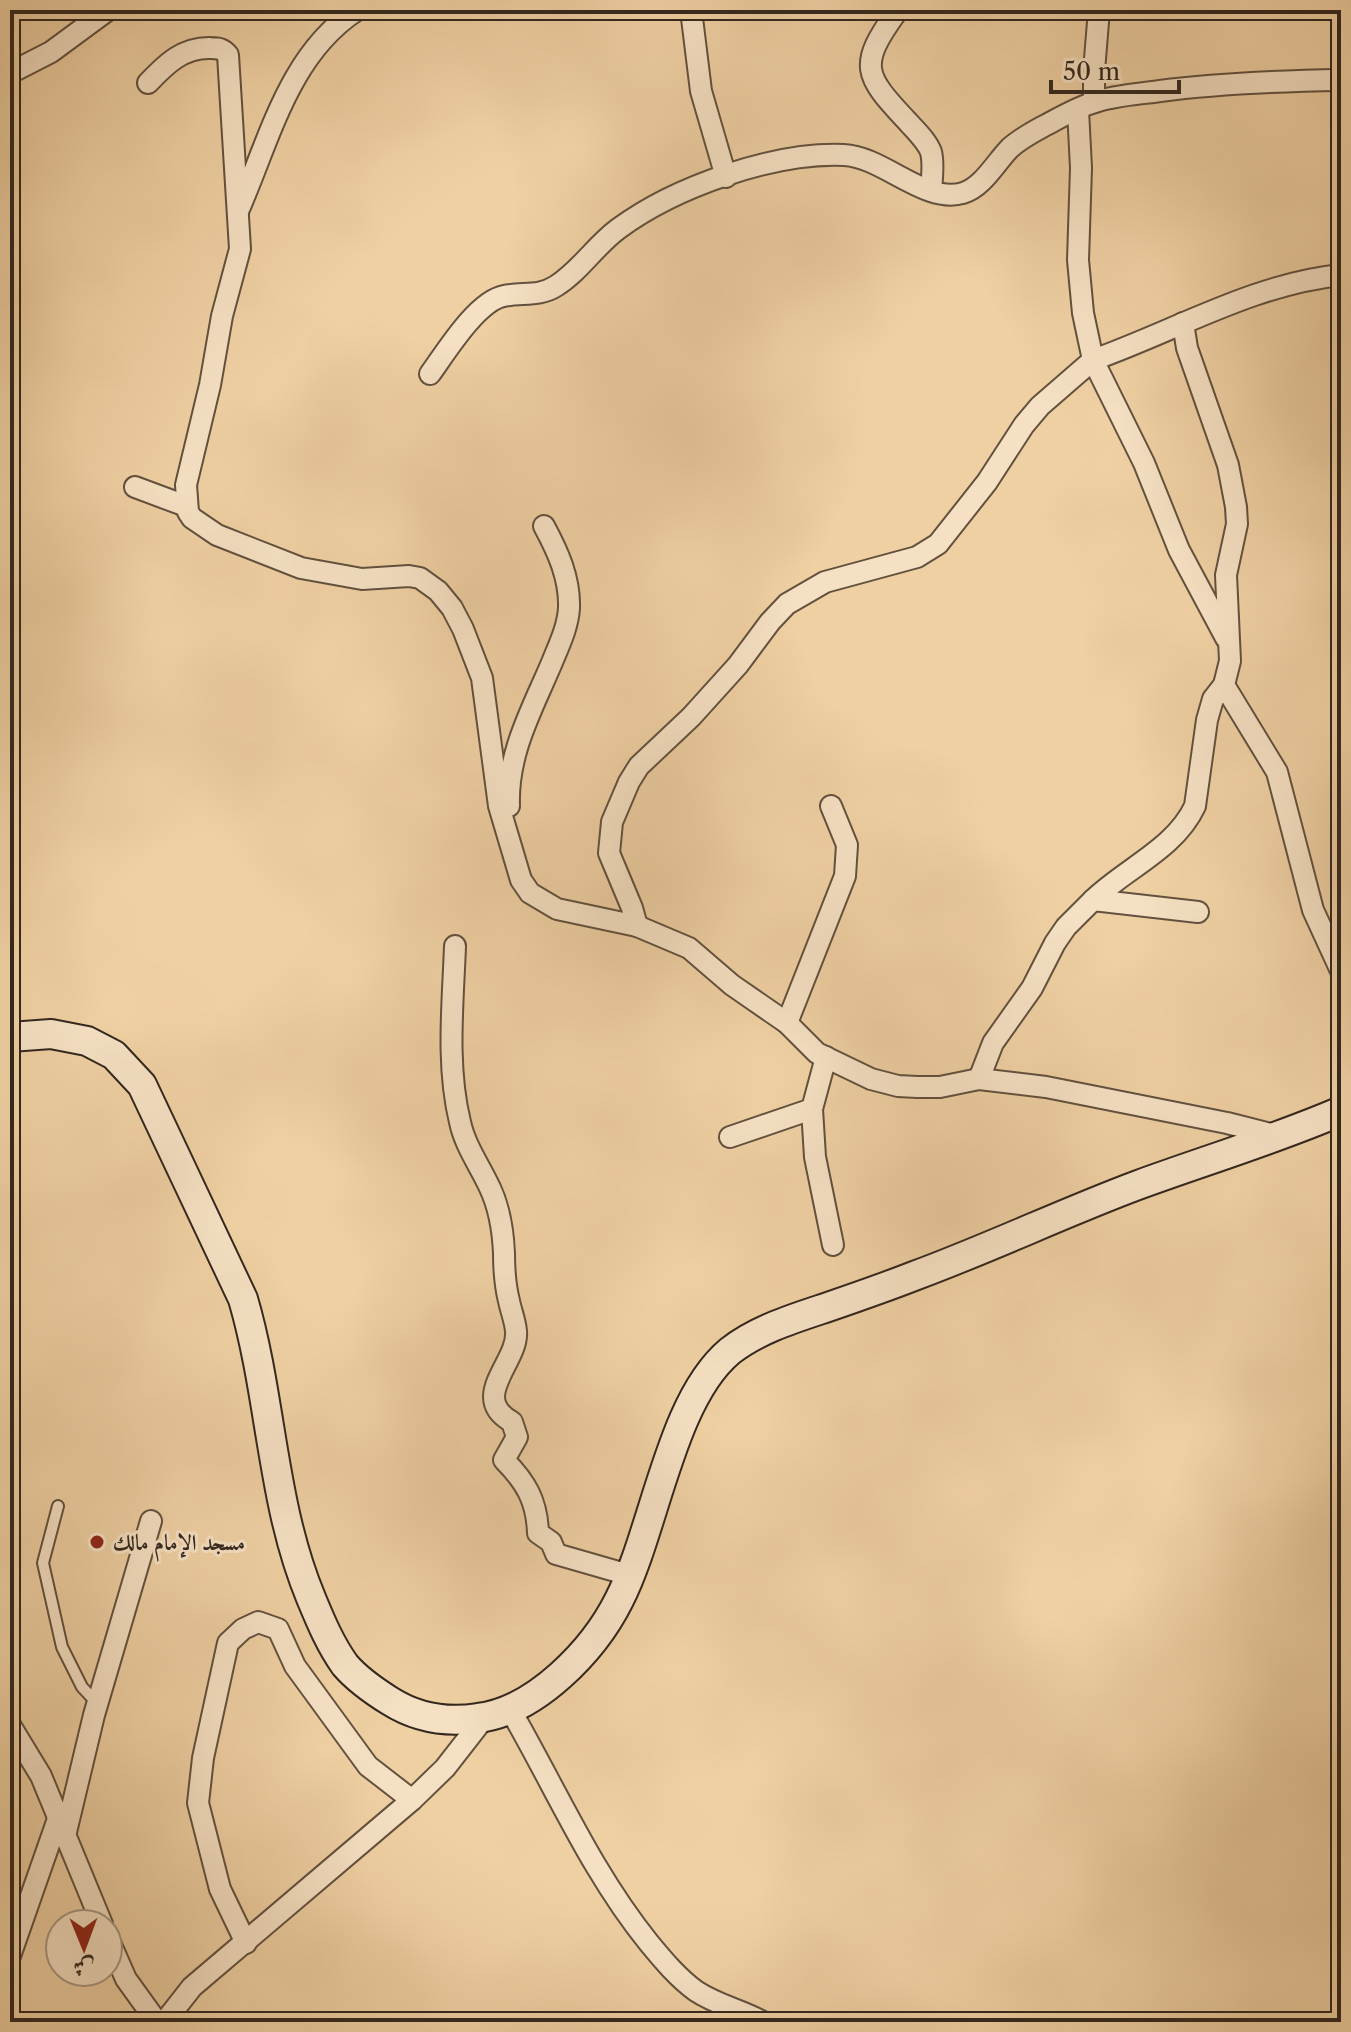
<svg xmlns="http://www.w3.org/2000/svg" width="1351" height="2032" font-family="'Libre Caslon Text',Amiri,serif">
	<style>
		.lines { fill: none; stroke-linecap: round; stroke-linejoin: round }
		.service-casing { stroke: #62513f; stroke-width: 14 }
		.minor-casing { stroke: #62513f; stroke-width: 24 }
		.secondary-casing { stroke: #33271e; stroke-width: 32 }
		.service { stroke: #f5e0c3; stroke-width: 10 }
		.minor { stroke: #f5e0c3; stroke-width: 20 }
		.secondary { stroke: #f5e0c3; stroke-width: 28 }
		.poi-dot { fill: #8f2418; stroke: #f5e0c3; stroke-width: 3 }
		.labels { text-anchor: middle; stroke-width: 6; stroke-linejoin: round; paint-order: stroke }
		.poi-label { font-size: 22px; font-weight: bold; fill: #33271e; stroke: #f5e0c3; text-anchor: start }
	</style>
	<rect width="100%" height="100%" fill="#efd0a3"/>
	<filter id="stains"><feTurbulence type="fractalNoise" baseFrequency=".0025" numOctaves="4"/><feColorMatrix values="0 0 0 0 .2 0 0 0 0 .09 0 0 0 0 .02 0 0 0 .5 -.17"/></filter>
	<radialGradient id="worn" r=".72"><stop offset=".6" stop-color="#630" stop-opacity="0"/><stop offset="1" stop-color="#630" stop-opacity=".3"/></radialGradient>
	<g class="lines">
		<defs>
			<path id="service" d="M58 1506 43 1563 62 1647 82 1687 96 1702"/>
			<g id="minor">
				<path d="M691 10 701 91 726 177"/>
				<path d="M898 10C857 66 864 75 908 122 916 131 927 141 931 152 934 164 932 178 931 190"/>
				<path d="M10 73 51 52 108 10"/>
				<path d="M148 83C166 64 183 47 211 48 219 48 223 49 228 55L240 249 222 316 210 385 186 485 188 512 192 518 217 535 301 568 362 579 409 576 420 578 438 591 452 608 463 629 482 678 499 806 521 880 530 893 557 909 637 926 689 948 732 985 787 1023 817 1053 871 1079 898 1086 917 1087H940L979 1079 1046 1087 1227 1123 1279 1136"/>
				<path d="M1094 102V71L1099 10"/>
				<path d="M239 209C270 138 289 54 357 10"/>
				<path d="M1183 323 1187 348 1228 465 1236 507 1237 524 1226 575 1230 661 1224 685 1277 772 1313 910 1341 971"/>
				<path d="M430 374C446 352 477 301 504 296 522 292 539 297 556 286 580 271 595 246 618 229 675 187 773 152 844 155 884 157 924 204 963 193 983 187 996 162 1010 148 1021 138 1033 132 1046 125 1061 117 1078 107 1095 102 1116 95 1139 94 1160 91 1220 83 1281 81 1341 80"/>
				<path d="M135 487 186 506"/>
				<path d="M1226 638 1179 550 1144 463 1093 360C1175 331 1253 284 1341 275"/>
				<path d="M509 806C507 752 533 708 553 660 560 643 568 626 569 608 570 578 558 552 544 526"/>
				<path d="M1093 900C1126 868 1175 849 1195 806L1207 720 1213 699 1224 685"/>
				<path d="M637 926 632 908 609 853 612 822 629 782 639 766 691 717 738 665 770 622 787 604 825 582 917 557 938 544 987 482 1024 425 1040 406 1093 360 1083 313 1078 260 1081 168 1078 110"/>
				<path d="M455 946C453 1003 446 1065 460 1122 465 1146 480 1166 490 1188 499 1207 503 1231 504 1253 504 1269 505 1285 509 1301 511 1311 515 1320 516 1331 519 1362 468 1397 512 1422L517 1437 504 1460C526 1482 537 1501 538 1533L551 1542 556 1554 629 1575"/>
				<path d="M787 1023 845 876 847 845 831 806"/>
				<path d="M826 1057 812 1109 815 1157 833 1245"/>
				<path d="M979 1079 993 1043 1032 988 1055 943 1066 927 1093 900 1198 912"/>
				<path d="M730 1137 812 1109"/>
				<path d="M511 1711C556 1789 592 1873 649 1943 663 1960 678 1978 696 1991 717 2005 741 2010 763 2022"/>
				<path d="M10 1725 41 1776 102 1924"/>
				<path d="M66 1832 94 1715 151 1521"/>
				<path d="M108 1938 126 1979 157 2022"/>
				<path d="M246 1943 220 1889 198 1803 203 1758 228 1643 243 1629 258 1622 278 1629 295 1666 368 1766 412 1800"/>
				<path d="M10 1956 59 1816"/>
				<path d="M168 2022 170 2015 192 1987 412 1800 445 1768 484 1718"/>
			</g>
			<path id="secondary" d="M10 1037 51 1034 87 1041 114 1055 142 1085 243 1299C272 1398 271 1502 311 1598 321 1622 330 1644 345 1665 357 1679 374 1691 390 1701 417 1718 446 1723 478 1718 536 1711 594 1650 619 1600 655 1530 670 1401 730 1351 758 1329 795 1318 828 1307 857 1297 886 1287 914 1276 990 1248 1063 1213 1138 1185 1206 1160 1274 1140 1341 1111"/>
		</defs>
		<!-- service casing -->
		<use href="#service" class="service-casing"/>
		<!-- minor casing -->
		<use href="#minor" class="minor-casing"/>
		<!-- secondary casing -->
		<use href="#secondary" class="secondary-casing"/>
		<!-- service -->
		<use href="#service" class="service"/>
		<!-- minor -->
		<use href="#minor" class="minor"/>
		<!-- secondary -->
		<use href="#secondary" class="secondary"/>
	</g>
	<!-- markers -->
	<circle class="poi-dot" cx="97" cy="1542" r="8"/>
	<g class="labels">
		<!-- poi labels -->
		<g class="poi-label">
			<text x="113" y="1550">مسجد الإمام مالك</text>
		</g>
	</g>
	<!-- margin -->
	<rect width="1351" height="2032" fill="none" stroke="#efd0a3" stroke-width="40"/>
	<rect x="12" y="12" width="1327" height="2008" fill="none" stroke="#33271e" stroke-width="4"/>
	<rect x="20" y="20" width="1311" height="1992" fill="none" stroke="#33271e" stroke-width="2"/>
	<!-- north arrow -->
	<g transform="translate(84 1948) rotate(179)"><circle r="38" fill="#f5e0c3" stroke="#a79681" stroke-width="2"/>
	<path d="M0-6L14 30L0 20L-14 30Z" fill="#8f2418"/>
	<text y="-12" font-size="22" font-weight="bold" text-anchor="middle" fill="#33271e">ش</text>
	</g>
	<!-- scale -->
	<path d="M1051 80v12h128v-12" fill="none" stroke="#33271e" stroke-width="4"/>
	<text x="1063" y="80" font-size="24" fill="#33271e" stroke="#f5e0c3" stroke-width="6" paint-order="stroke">50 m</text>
	<rect width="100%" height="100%" filter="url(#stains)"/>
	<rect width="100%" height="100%" fill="url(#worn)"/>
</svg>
